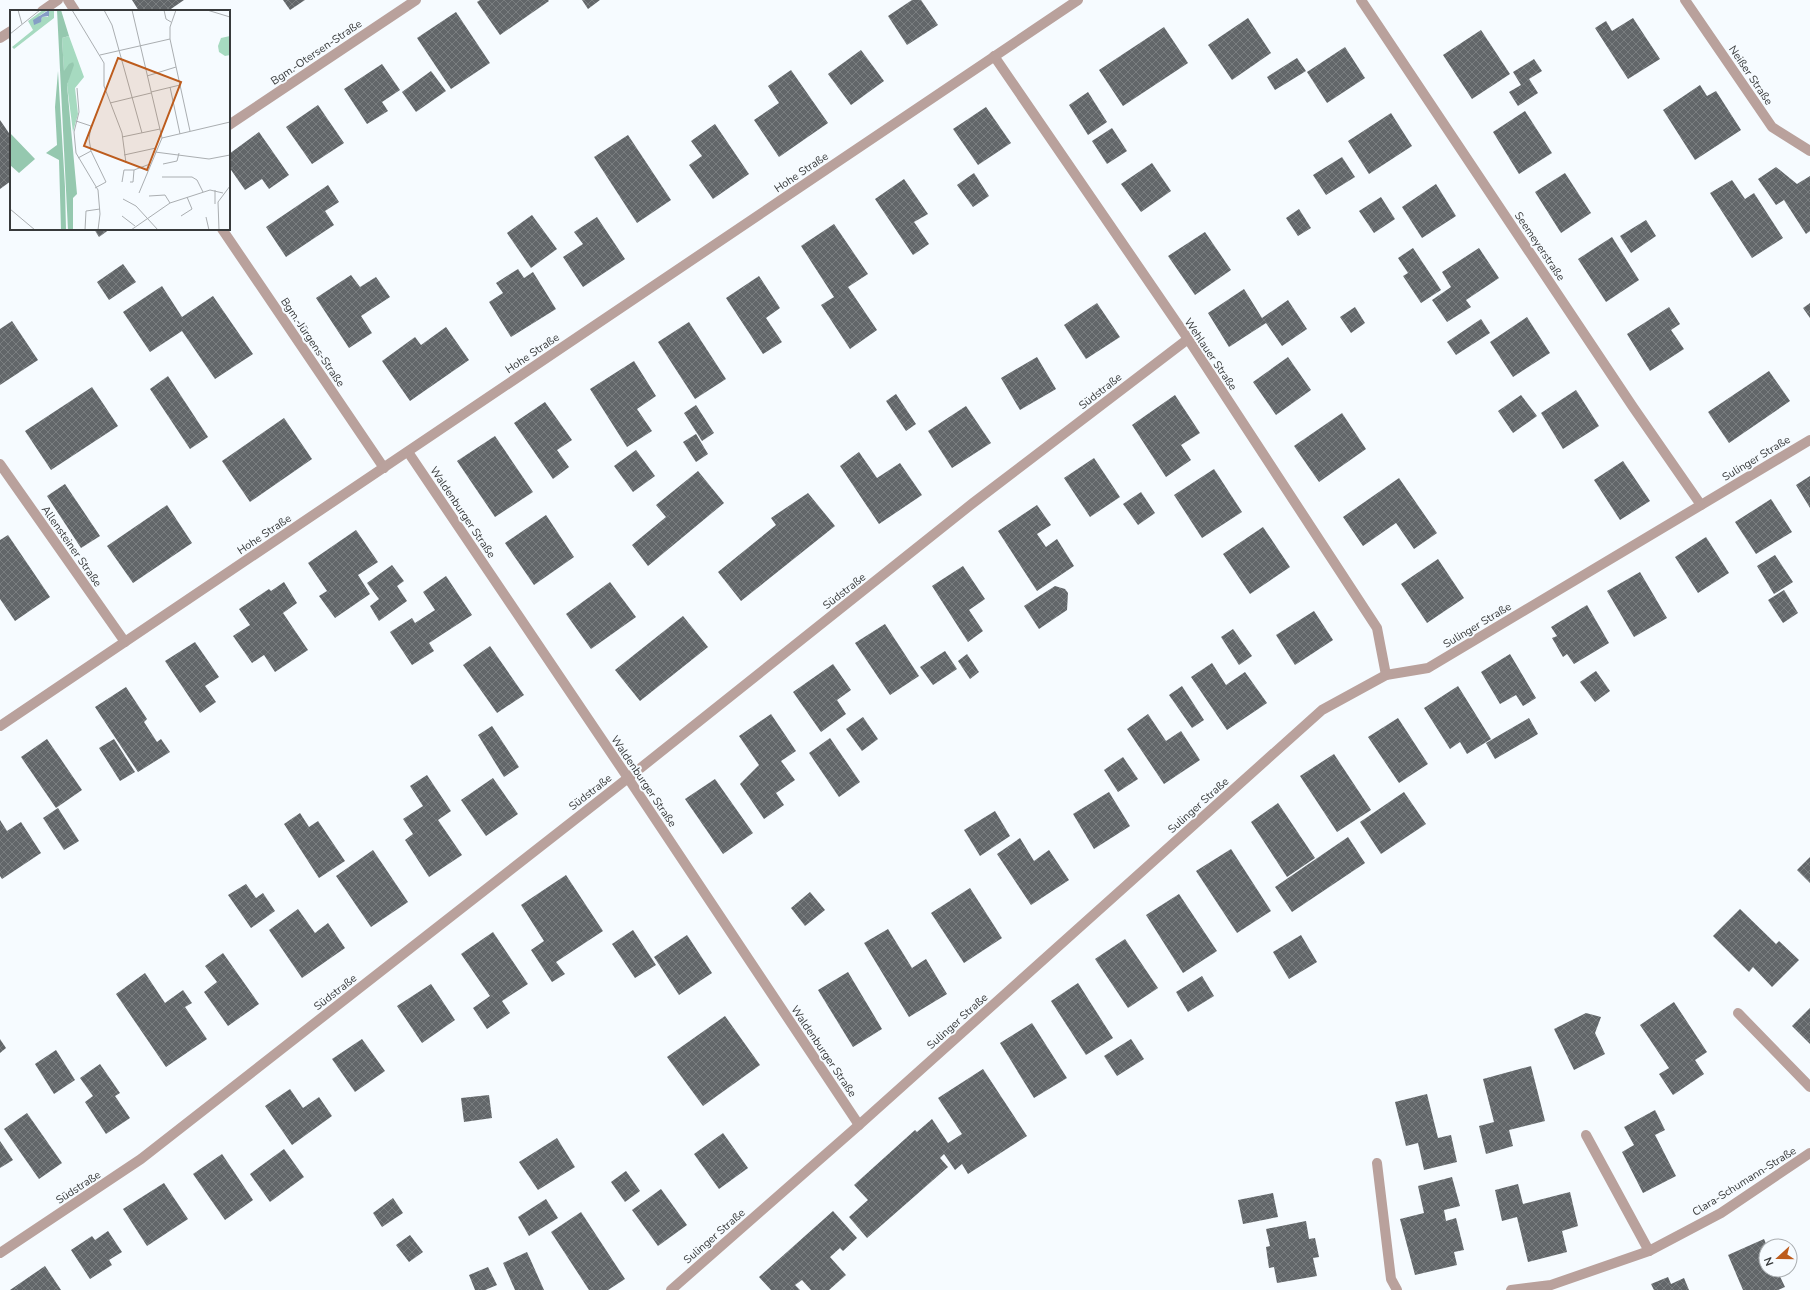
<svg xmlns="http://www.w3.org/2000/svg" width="1810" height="1290" font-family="'Nunito Sans',sans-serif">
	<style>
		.building { fill: url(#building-cross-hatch) }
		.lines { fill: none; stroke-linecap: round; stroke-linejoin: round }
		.service { stroke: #b9a19c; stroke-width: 10 }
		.minor { stroke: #b9a19c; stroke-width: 10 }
		.labels { text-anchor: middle; stroke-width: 4; stroke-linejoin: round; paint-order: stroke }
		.street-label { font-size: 11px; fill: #383a3b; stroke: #f6fbff }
		.inset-road { fill: none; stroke: #aaaeb1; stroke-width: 1 }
		.view { fill: #bd5c1d; fill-opacity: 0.15; stroke: #bd5c1d; stroke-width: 2 }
		.inset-edge { fill: none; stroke: #383a3b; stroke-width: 2 }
	</style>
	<defs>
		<pattern id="building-cross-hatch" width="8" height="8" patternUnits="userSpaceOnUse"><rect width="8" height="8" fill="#626669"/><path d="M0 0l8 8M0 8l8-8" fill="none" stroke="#7a7e80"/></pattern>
	</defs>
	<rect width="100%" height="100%" fill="#f6fbff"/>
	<!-- building -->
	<g class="building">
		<path d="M132 0H184L168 11H139Z"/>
		<path d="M283 0H305L290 10Z"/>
		<path d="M480 0H548L549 1 500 35 477 2Z"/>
		<path d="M582 0H600L588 9Z"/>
		<path d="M912 0H921L938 25 907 45 888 16Z"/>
		<path d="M456 12 490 63 451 89 417 38Z"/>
		<path d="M1248 18 1271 53 1232 80 1208 45Z"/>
		<path d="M1633 18 1660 59 1628 79 1595 28 1606 21 1612 31Z"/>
		<path d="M1164 27 1188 63 1123 106 1099 70Z"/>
		<path d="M1481 30 1510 74 1472 99 1443 55Z"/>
		<path d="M1345 47 1365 78 1327 103 1307 72Z"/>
		<path d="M861 50 884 81 851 105 828 74Z"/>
		<path d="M1297 58 1306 71 1275 90 1267 77Z"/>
		<path d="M1534 59 1542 71 1529 79 1538 93 1518 106 1509 92 1521 85 1513 72Z"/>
		<path d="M382 64 400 90 382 102 388 111 367 124 344 89Z"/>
		<path d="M791 70 828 123 779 157 754 120 779 103 768 86Z"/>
		<path d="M431 71 446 91 416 112 402 92Z"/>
		<path d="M1700 85 1707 96 1716 91 1741 130 1695 160 1663 110Z"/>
		<path d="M1088 92 1107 122 1088 135 1069 105Z"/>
		<path d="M318 105 344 143 312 164 286 127Z"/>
		<path d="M986 107 1011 143 978 165 953 129Z"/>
		<path d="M1525 111 1552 153 1519 174 1493 132Z"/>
		<path d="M1391 113 1412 146 1369 174 1348 141Z"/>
		<path d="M0 120 11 136V181L0 189Z"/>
		<path d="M715 124 749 174 713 199 689 165 702 156 691 141Z"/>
		<path d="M1112 128 1127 151 1107 164 1092 141Z"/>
		<path d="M259 132 289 175 269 189 262 179 245 190 229 167V154Z"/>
		<path d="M628 135 671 200 637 223 594 157Z"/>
		<path d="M1342 157 1355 177 1326 195 1313 175Z"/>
		<path d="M1152 163 1171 191 1141 212 1121 184Z"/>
		<path d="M1776 167 1797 184 1810 176V231L1806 234 1784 200 1776 205 1758 179Z"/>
		<path d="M974 173 989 196 973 207 957 185Z"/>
		<path d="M1565 173 1591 213 1561 233 1535 192Z"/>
		<path d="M904 179 928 214 914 222 929 244 913 255 875 199Z"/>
		<path d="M1732 180 1745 199 1754 193 1783 238 1752 258 1710 193Z"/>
		<path d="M1436 184 1456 216 1422 238 1402 207Z"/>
		<path d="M328 185 339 202 325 211 334 225 286 257 266 227Z"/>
		<path d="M1381 197 1395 219 1374 233 1359 211Z"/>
		<path d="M1299 209 1311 228 1298 236 1286 218Z"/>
		<path d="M532 215 557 249 531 268 507 233Z"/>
		<path d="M597 217 625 259 583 287 563 257 583 244 574 232Z"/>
		<path d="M1646 220 1656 236 1631 253 1620 236Z"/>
		<path d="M834 224 868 274 848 287 877 330 850 349 821 305 834 297 801 246Z"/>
		<path d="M94 229H110L99 237Z"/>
		<path d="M1205 232 1231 270 1195 295 1168 256Z"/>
		<path d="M1612 237 1639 280 1606 302 1578 259Z"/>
		<path d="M1413 248 1441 290 1421 303 1403 276 1408 273 1398 258Z"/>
		<path d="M1479 248 1499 278 1466 300 1471 307 1447 322 1432 300 1451 287 1442 272Z"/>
		<path d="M123 264 136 282 109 300 97 282Z"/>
		<path d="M518 269 524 278 533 272 556 309 511 337 489 302 503 293 496 283Z"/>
		<path d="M351 275 360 287 376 277 390 297 361 316 372 333 349 348 316 298Z"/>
		<path d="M759 276 780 308 766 318 782 342 763 354 726 298Z"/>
		<path d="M162 286 182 317 213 296 253 354 215 379 182 331 150 352 123 312Z"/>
		<path d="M1244 289 1262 318 1288 300 1307 329 1282 346 1266 323 1229 347 1208 313Z"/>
		<path d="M1097 303 1120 337 1086 359 1064 325Z"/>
		<path d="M1810 303V318L1803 308Z"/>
		<path d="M1355 307 1365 323 1351 333 1340 317Z"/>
		<path d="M1669 307 1680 324 1671 330 1684 349 1650 371 1627 334Z"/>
		<path d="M1527 317 1550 353 1513 377 1490 342Z"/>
		<path d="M1481 319 1490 333 1456 355 1447 342Z"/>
		<path d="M12 321 38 360 0 385V329Z"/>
		<path d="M689 322 726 379 695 399 658 342Z"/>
		<path d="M446 327 469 360 410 401 382 361 415 337 421 345Z"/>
		<path d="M1037 357 1056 389 1020 410 1001 378Z"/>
		<path d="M1288 357 1311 390 1276 415 1253 382Z"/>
		<path d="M634 361 656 396 637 409 652 431 627 447 590 389Z"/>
		<path d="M1769 371 1790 401 1729 443 1708 412Z"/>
		<path d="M168 376 208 437 190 449 150 389Z"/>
		<path d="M92 387 118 426 51 470 25 431Z"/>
		<path d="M1576 390 1599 426 1563 449 1541 413Z"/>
		<path d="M896 394 916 424 906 431 886 401Z"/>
		<path d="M1175 395 1200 433 1181 445 1191 460 1166 477 1132 425Z"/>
		<path d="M1521 395 1537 416 1513 433 1498 411Z"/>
		<path d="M545 402 572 440 557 450 569 467 553 479 514 423Z"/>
		<path d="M696 405 714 433 702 441 684 413Z"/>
		<path d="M966 406 991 443 952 468 928 431Z"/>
		<path d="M1342 413 1366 449 1319 482 1294 446Z"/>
		<path d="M284 418 312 459 250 502 222 461Z"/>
		<path d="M696 434 708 454 696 462 683 442Z"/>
		<path d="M495 436 533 492 495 517 457 461Z"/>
		<path d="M636 450 655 476 633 492 614 466Z"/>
		<path d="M859 452 877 478 900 463 922 495 879 524 840 466Z"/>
		<path d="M1094 458 1120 497 1090 517 1064 478Z"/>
		<path d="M1623 461 1650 501 1620 520 1594 480Z"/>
		<path d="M1214 469 1242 512 1202 538 1174 495Z"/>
		<path d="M698 471 724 503 648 566 632 545 666 517 656 505Z"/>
		<path d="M1810 476V508L1796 485Z"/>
		<path d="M1399 478 1437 533 1414 549 1396 523 1363 546 1343 517Z"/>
		<path d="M65 484 100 536 81 548 47 496Z"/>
		<path d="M1141 492 1155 513 1138 525 1123 504Z"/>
		<path d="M808 493 835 526 741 601 718 572 776 525 771 518Z"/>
		<path d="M1771 499 1792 532 1756 554 1735 522Z"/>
		<path d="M167 505 192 543 133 583 107 546Z"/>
		<path d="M1037 505 1051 525 1037 534 1046 547 1057 539 1074 566 1037 591 998 531Z"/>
		<path d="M546 515 574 557 534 585 505 543Z"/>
		<path d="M1263 527 1290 567 1250 594 1223 554Z"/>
		<path d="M356 530 378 562 358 575 370 594 335 618 319 596 327 591 308 563Z"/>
		<path d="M8 535 50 597 15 621 0 599V540Z"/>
		<path d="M1706 537 1729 573 1698 593 1675 557Z"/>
		<path d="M1775 555 1793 582 1774 594 1757 566Z"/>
		<path d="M1438 559 1464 598 1427 623 1401 584Z"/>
		<path d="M392 565 404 581 397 586 407 601 379 621 370 606 379 599 367 583Z"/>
		<path d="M963 566 985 599 969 610 983 631 968 642 932 586Z"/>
		<path d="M1640 572 1667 618 1634 637 1607 591Z"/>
		<path d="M446 576 472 615 429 643 434 651 412 665 390 632 412 618 415 623 435 610 423 592Z"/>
		<path d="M284 582 297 603 283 613 308 650 275 672 264 655 252 663 233 636 250 625 239 609 269 589 271 591Z"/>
		<path d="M610 582 636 617 591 649 566 614Z"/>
		<path d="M1055 586 1065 589 1068 593 1067 610 1039 629 1024 606Z"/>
		<path d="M1784 590 1798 613 1783 623 1768 600Z"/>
		<path d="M1587 605 1609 643 1574 664 1567 654 1563 657 1552 638 1557 636 1551 627Z"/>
		<path d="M1314 611 1333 640 1295 665 1276 635Z"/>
		<path d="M683 616 708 647 640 701 615 670Z"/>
		<path d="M885 624 919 676 890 695 855 643Z"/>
		<path d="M1233 629 1252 656 1239 665 1221 637Z"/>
		<path d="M195 642 219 677 205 686 216 702 200 713 165 661Z"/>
		<path d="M490 646 524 695 497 713 463 665Z"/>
		<path d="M945 651 957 669 933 685 920 667Z"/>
		<path d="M967 654 979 672 970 679 958 661Z"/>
		<path d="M1510 654 1536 698 1523 706 1516 695 1500 704 1481 672Z"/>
		<path d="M1212 663 1226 685 1245 672 1267 703 1227 730 1191 677Z"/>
		<path d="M833 664 851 690 837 700 846 714 821 732 793 692Z"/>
		<path d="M1596 671 1610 691 1595 702 1580 682Z"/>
		<path d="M1182 686 1204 720 1192 728 1169 695Z"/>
		<path d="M1458 686 1491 739 1467 754 1460 742 1450 749 1424 708Z"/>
		<path d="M126 687 147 719 144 722 157 742 161 739 170 752 138 772 95 707Z"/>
		<path d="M771 714 796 751 781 761 795 780 776 793 784 805 764 819 740 784 759 765 739 736Z"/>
		<path d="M1148 714 1166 741 1181 731 1200 760 1164 784 1127 729Z"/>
		<path d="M863 717 878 739 862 751 846 729Z"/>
		<path d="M1398 718 1428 764 1399 783 1368 737Z"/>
		<path d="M1529 718 1538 734 1495 759 1486 743Z"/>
		<path d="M492 726 519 767 504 777 478 735Z"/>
		<path d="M830 738 860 782 839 797 809 753Z"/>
		<path d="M47 739 82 790 56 808 21 757Z"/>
		<path d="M114 739 135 772 120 781 99 748Z"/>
		<path d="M1334 754 1371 810 1337 832 1300 776Z"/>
		<path d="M1123 757 1138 779 1118 792 1104 770Z"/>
		<path d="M427 775 451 811 438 820 462 855 429 877 405 840 413 834 403 819 423 806 410 786Z"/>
		<path d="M493 778 518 814 486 836 461 800Z"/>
		<path d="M715 779 753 833 723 854 685 799Z"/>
		<path d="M1109 792 1130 826 1094 849 1073 814Z"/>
		<path d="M1404 792 1426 824 1381 854 1360 822Z"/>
		<path d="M1278 803 1315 858 1287 877 1251 822Z"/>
		<path d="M58 808 79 841 64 850 43 818Z"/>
		<path d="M995 811 1010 836 980 856 964 830Z"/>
		<path d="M300 813 309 827 318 821 345 861 319 878 284 824Z"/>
		<path d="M0 820 7 831 21 822 41 853 2 879 0 876Z"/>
		<path d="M1348 837 1365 863 1292 912 1275 887Z"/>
		<path d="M1020 838 1034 861 1049 850 1069 880 1031 905 997 854Z"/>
		<path d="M1231 849 1271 911 1237 933 1196 871Z"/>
		<path d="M373 850 408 902 371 927 336 876Z"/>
		<path d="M1810 857V883L1797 870Z"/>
		<path d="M566 875 603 931 556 962 565 974 552 982 531 950 544 941 521 905Z"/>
		<path d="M246 884 256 898 263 893 275 911 251 928 228 895Z"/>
		<path d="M970 888 1002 938 964 963 931 913Z"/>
		<path d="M810 892 825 910 805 926 791 908Z"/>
		<path d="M1179 894 1217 951 1183 973 1146 915Z"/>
		<path d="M298 909 315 933 328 923 345 948 302 978 269 930Z"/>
		<path d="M1740 909 1776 944 1779 941 1799 960 1772 987 1753 967 1749 972 1713 936Z"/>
		<path d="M888 929 912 968 926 959 947 994 909 1017 864 943Z"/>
		<path d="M633 930 656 965 635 978 612 944Z"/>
		<path d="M493 932 528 984 502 1001 510 1013 487 1029 473 1008 490 996 461 954Z"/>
		<path d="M687 935 712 973 679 995 654 957Z"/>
		<path d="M1301 935 1317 962 1289 979 1273 952Z"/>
		<path d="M1125 939 1158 988 1128 1008 1095 959Z"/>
		<path d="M223 953 259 1004 228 1026 204 992 217 982 205 966Z"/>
		<path d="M848 972 882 1029 853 1047 818 990Z"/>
		<path d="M145 973 165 1003 183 990 192 1003 185 1007 207 1039 166 1067 116 994Z"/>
		<path d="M1202 976 1214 996 1188 1012 1176 992Z"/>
		<path d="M1078 983 1113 1038 1086 1055 1051 1001Z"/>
		<path d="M431 984 455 1020 422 1043 397 1006Z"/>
		<path d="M1674 1002 1707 1052 1695 1060 1704 1074 1673 1095 1659 1074 1669 1068 1640 1025Z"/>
		<path d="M1810 1008V1044L1792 1026Z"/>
		<path d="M1586 1013 1601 1017 1595 1033 1605 1054 1574 1070 1554 1029Z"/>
		<path d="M725 1016 760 1065 703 1106 667 1057Z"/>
		<path d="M1032 1023 1067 1078 1034 1098 1000 1043Z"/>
		<path d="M0 1039 6 1048 0 1053Z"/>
		<path d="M362 1039 385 1071 355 1092 332 1059Z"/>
		<path d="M1131 1039 1144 1059 1117 1076 1104 1056Z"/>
		<path d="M56 1050 75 1080 54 1094 35 1064Z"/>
		<path d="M100 1064 120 1093 115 1096 130 1118 106 1134 85 1102 93 1096 80 1078Z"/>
		<path d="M1531 1066 1545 1121 1509 1130 1513 1146 1486 1154 1479 1126 1494 1122 1483 1079Z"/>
		<path d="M983 1069 1027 1136 968 1174 962 1164 955 1170 944 1154 940 1158 948 1167 867 1238 849 1217 868 1200 854 1185 915 1130 917 1132 932 1119 948 1143 962 1134 938 1098Z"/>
		<path d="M290 1089 303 1108 319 1097 332 1116 292 1145 265 1106Z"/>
		<path d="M1427 1094 1438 1138 1451 1135 1457 1162 1424 1170 1418 1143 1406 1146 1395 1102Z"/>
		<path d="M489 1095 492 1118 464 1122 461 1098Z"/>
		<path d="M1655 1110 1665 1130 1655 1135 1676 1176 1643 1193 1622 1152 1634 1145 1624 1127Z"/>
		<path d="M27 1113 62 1163 39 1179 4 1129Z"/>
		<path d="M723 1133 748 1168 719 1189 694 1154Z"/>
		<path d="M557 1138 575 1167 538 1190 519 1162Z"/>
		<path d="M0 1141 13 1160 0 1168Z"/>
		<path d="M284 1149 304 1177 270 1202 250 1174Z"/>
		<path d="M222 1154 253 1200 225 1220 193 1174Z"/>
		<path d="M626 1171 640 1191 625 1202 611 1182Z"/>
		<path d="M1452 1177 1460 1206 1444 1210 1446 1221 1456 1218 1464 1250 1454 1252 1457 1265 1415 1275 1400 1219 1424 1213 1418 1186Z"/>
		<path d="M164 1183 188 1219 147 1246 123 1209Z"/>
		<path d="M1518 1184 1523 1204 1570 1192 1578 1226 1562 1231 1567 1252 1528 1262 1517 1217 1502 1221 1495 1190Z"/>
		<path d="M661 1189 687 1225 658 1246 632 1210Z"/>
		<path d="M1273 1193 1278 1217 1243 1224 1238 1200Z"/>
		<path d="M393 1198 403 1213 382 1227 373 1213Z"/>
		<path d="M546 1199 558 1218 529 1236 518 1217Z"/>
		<path d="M833 1211 857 1238 843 1251 840 1248 830 1257 846 1275 829 1290H811L802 1280 795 1285 800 1290H771L759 1277Z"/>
		<path d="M581 1212 625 1279 608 1290H589L551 1232Z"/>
		<path d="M1306 1221 1309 1239 1315 1238 1319 1257 1313 1258 1317 1276 1277 1283 1274 1267 1269 1268 1266 1247 1270 1246 1266 1229Z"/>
		<path d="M108 1231 122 1252 109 1260 112 1265 90 1279 71 1250 92 1236 95 1240Z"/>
		<path d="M410 1235 423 1252 409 1262 396 1245Z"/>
		<path d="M1764 1239 1767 1246 1766 1270H1777L1785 1287 1778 1290H1743L1728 1255Z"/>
		<path d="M527 1252 544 1290H515L503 1263Z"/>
		<path d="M45 1266 61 1290H10Z"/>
		<path d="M488 1267 497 1285 485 1290H475L469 1275Z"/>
		<path d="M1668 1277 1671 1284 1684 1278 1689 1290H1654L1651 1284Z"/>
	</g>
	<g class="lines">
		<!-- service -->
		<g class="service">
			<path d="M1738 1013 1810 1087"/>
			<path d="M1377 1163 1391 1279 1397 1290"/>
		</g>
		<!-- minor -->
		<g class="minor">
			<path d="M68 0 75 11"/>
			<path d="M1361 0 1633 407 1701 505"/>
			<path d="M1685 0 1772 127 1810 151"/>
			<path d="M42 11 58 0"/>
			<path d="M0 38 11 31"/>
			<path d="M994 56 1188 339 1377 628 1386 675"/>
			<path d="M229 125 416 0"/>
			<path d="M222 229 384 468"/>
			<path d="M408 452 628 778 859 1125"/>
			<path d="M0 464 125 642"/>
			<path d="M0 726 1078 0"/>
			<path d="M1586 1135 1649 1251"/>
			<path d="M0 1253 141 1159 628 778 973 503 1188 339"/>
			<path d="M671 1290 859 1125 1322 710 1386 675 1428 668 1810 440"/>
			<path d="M1511 1290 1551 1285 1649 1251 1721 1213 1810 1153"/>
		</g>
	</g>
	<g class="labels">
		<!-- street labels -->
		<g class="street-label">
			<text transform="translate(316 52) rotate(-34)" y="4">Bgm.-Otersen-Straße</text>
			<text transform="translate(1751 75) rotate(56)" y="4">Neißer Straße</text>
			<text transform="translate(801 172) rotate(-34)" y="4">Hohe Straße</text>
			<text transform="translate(1540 246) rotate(56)" y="4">Seemeyerstraße</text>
			<text transform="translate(313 342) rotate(56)" y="4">Bgm.-Jürgens-Straße</text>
			<text transform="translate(532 353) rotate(-34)" y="4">Hohe Straße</text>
			<text transform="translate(1211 354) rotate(56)" y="4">Wehlauer Straße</text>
			<text transform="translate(1100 391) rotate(-38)" y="4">Südstraße</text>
			<text transform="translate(1756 458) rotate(-31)" y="4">Sulinger Straße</text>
			<text transform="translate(463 512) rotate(56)" y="4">Waldenburger Straße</text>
			<text transform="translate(264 534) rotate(-34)" y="4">Hohe Straße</text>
			<text transform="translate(72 546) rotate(55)" y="4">Allensteiner Straße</text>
			<text transform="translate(844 591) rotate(-38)" y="4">Südstraße</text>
			<text transform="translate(1477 625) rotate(-31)" y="4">Sulinger Straße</text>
			<text transform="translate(644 781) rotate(56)" y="4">Waldenburger Straße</text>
			<text transform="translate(590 792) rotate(-38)" y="4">Südstraße</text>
			<text transform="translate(1198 805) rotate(-42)" y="4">Sulinger Straße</text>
			<text transform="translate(335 992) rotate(-38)" y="4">Südstraße</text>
			<text transform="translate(957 1021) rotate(-42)" y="4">Sulinger Straße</text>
			<text transform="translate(824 1051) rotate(56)" y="4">Waldenburger Straße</text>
			<text transform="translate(1744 1181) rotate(-32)" y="4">Clara-Schumann-Straße</text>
			<text transform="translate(78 1187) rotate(-33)" y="4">Südstraße</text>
			<text transform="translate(714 1236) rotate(-41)" y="4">Sulinger Straße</text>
		</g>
	</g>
	<!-- overview -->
	<g transform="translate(10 10)">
		<rect width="220" height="220" fill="#f6fbff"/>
		<path d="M38 0H44V8L4 39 2 37 23 20 18 11 33 0H38L29 6 32 10V7H38ZM59 26 74 67 65 78 68 104 63 122 57 75 63 52 54 62 52 28Z" fill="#a6dac0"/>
		<path d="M47 0H51L59 26 52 28 54 61 59 54 63 52 64 55 57 75 67 184 63 188V220H58ZM48 61 55 177 56 220H51L49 150 36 143 47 135 45 97ZM0 123 25 149 9 163 0 155Z" fill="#95c8af"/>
		<path d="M220 26V45L215 46 209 42 208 36 211 28Z" fill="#a6dac0"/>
		<path d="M39 0V6L32 7 31 12 24 15 23 10Z" fill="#859dc5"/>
		<path class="inset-road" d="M8 0 12 14M62 0 94 53V76L112 123 116 153M94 0 102 15 132 123M122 0 152 128 129 183M154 0 156 9 161 12M166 0 160 17V29L180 121M197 0 220 7M0 24 30 0M90 45 160 29M137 66 166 57M160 77 170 124M67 78 69 102 64 122 66 143 88 180 90 204 88 220M141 82 170 75M100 93 141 83M66 111 81 116 79 129 81 141 96 172 85 178M112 127 150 119M152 128 220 112M145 142 199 149 220 145M114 145 146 138M68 148 81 141M153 154 167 151 169 143M152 167H182L187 170 193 182M112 172 114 160H124L140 154M120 172H123L124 160M139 186 155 185 160 193M113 189 126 196 148 220M205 194V180M0 199 25 220M112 206 125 216M171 206 182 199 177 187M196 207 199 220M75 220 76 201 90 199M121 220 160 193 200 180 213 183M209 220 208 192 220 176"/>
		<path class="view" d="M108 48 171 72 137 160 74 136Z"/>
		<rect width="220" height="220" class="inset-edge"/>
	</g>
	<!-- north arrow -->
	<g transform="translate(1778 1258) rotate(249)"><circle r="19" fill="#f6fbff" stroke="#aaaeb1"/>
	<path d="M0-3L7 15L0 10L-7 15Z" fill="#bd5c1d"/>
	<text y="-6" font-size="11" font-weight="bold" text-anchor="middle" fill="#383a3b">N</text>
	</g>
</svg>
